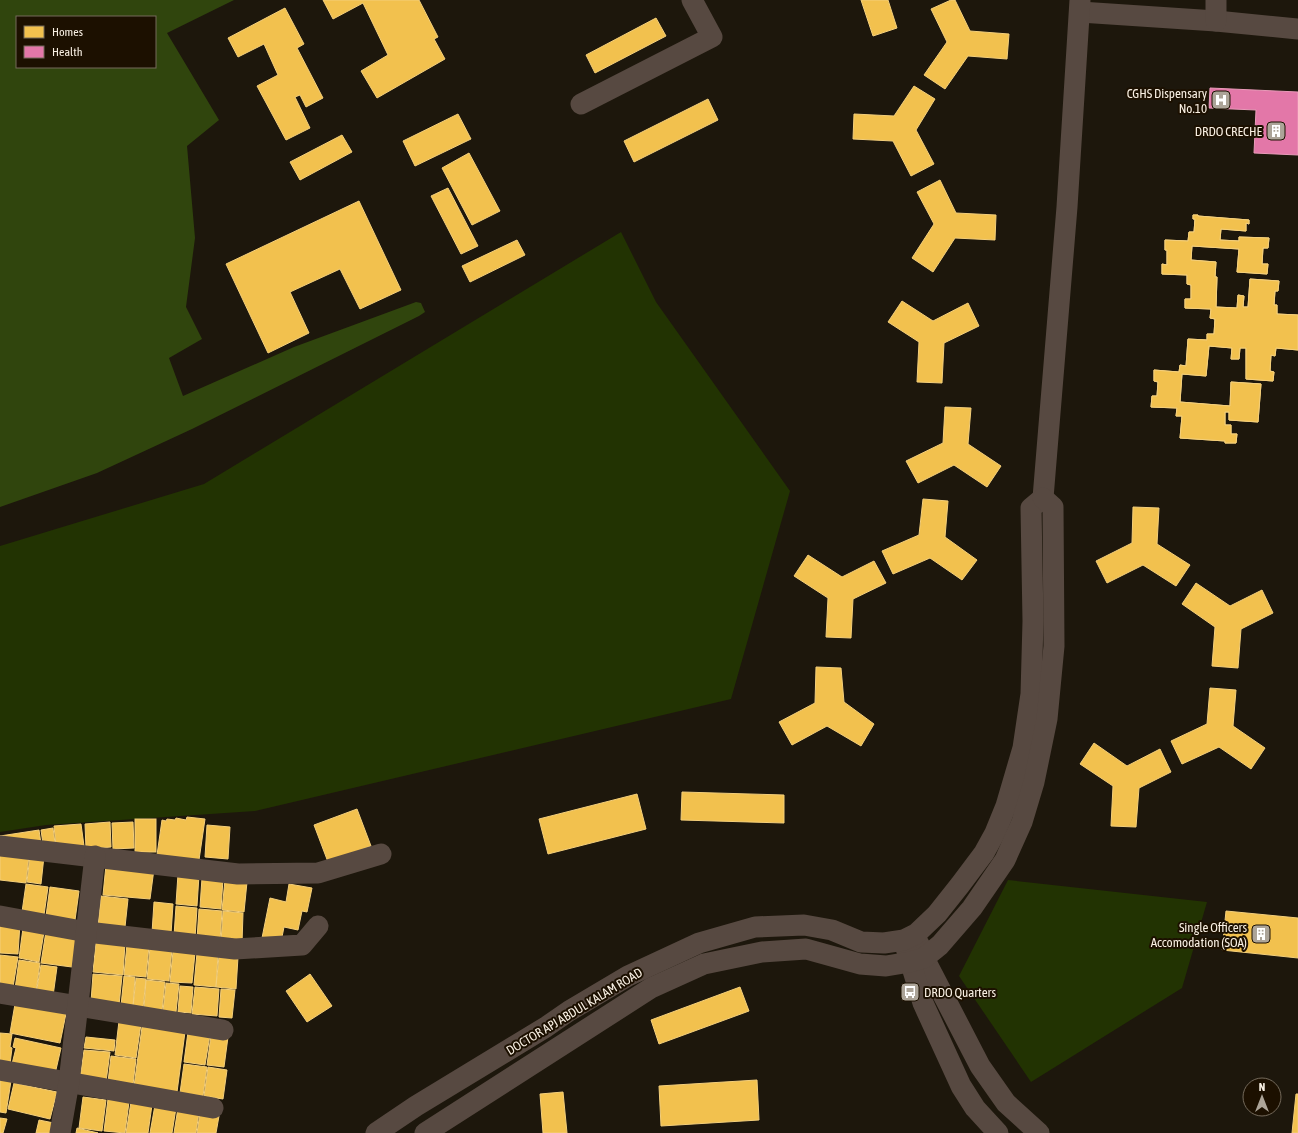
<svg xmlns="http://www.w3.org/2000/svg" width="1298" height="1133" font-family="'Asap Condensed',sans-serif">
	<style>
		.green { fill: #223302 }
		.forest { fill: #30450d; fill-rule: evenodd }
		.homes { fill: #f2c14e; stroke: #f4cf7b; fill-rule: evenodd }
		.health { fill: #e377a8; stroke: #ea9bba }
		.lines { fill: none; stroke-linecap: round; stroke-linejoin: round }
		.minor { stroke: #574941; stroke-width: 21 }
		.labels { text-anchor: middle; stroke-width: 4; stroke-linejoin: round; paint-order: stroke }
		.poi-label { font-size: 13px; fill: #f9f0e3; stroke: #1c1000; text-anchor: end }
		.street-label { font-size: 13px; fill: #f9f0e3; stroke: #1c1000 }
	</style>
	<rect width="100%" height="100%" fill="#1d170c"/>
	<!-- green -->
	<g class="green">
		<path d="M621 232 656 302 790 491 731 699 255 811 46 825 0 832V546L204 484Z"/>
		<path d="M1008 880 1207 902 1182 988 1031 1082 959 976Z"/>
	</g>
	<!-- forest -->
	<path class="forest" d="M0 0H234L167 33 219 120 187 146 195 238 186 307 202 339 169 358 183 396 294 347 416 302 421 303 425 312 419 316 192 429 97 473 0 507ZM17 17H155V67H17Z"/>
	<!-- homes -->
	<g class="homes">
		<path d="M323 0H419L438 37 434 39 445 59 377 98 361 71 388 55 363 3 333 19Z"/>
		<path d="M861 0H888L897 28 873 36Z"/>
		<path d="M951 0H955L970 31 1009 34 1007 59 968 56 945 89 924 75 947 42 931 9Z"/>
		<path d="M285 8 304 44 297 48 323 98 306 107 300 95 295 97 310 128 286 140 257 86 278 75 264 44 238 57 228 38Z"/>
		<path d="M656 18 666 36 595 73 586 55Z"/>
		<path d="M914 86 935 99 916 130 934 164 911 176 893 141 853 139 854 114 894 116Z"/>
		<path d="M708 99 718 120 634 162 624 141Z"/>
		<path d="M458 114 471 139 415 166 403 141Z"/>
		<path d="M342 135 352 152 300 180 290 162Z"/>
		<path d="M469 153 500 211 472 225 442 168Z"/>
		<path d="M940 180 956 213 996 215 995 240 955 238 933 272 912 258 934 224 917 192Z"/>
		<path d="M448 188 478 246 461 254 431 196Z"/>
		<path d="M359 201 401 290 360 309 340 269 290 292 309 333 268 353 226 264Z"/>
		<path d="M1193 215H1198V216L1249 220V224L1246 223V231L1221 229 1220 240 1239 241V237L1269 238 1268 248H1263L1262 264H1268L1267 274 1237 272 1239 249 1192 246 1191 260 1216 262 1215 277H1217L1216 307 1237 308 1238 295 1244 296 1243 307H1248L1250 279 1279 281 1278 291H1275L1274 305H1277V314L1298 315V350L1276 348 1275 356 1271 355 1270 371 1274 372 1273 381 1246 379V348H1240L1239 359H1231L1232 348 1209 346 1206 376 1182 374 1180 402 1230 406 1231 382 1261 384 1258 422 1229 420V412H1225V425H1231V434H1237L1236 443H1225V441L1180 438 1182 416H1176L1177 408 1151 407 1152 396H1157L1158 382 1154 381V370L1179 372 1180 365 1186 366 1188 339 1207 340V334H1214L1215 319 1210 318 1211 309 1185 308V299H1191V285L1187 284V275L1162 274V264L1167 265V250H1165V240L1188 241 1189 232H1194L1195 219H1193ZM1237 314 1273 316 1271 344 1235 342Z"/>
		<path d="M1193 215H1198V216L1249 220V224L1246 223V231L1221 229 1220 240 1239 241V237L1269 238 1268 248H1263L1262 264H1268L1267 274 1237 272 1239 249 1192 246 1191 260 1216 262 1215 277H1217L1216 307 1237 308 1238 295 1244 296 1243 307H1248L1250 279 1279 281 1278 291H1275L1274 305H1277V314L1298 315V350L1276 348 1275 356 1271 355 1270 371 1274 372 1273 381 1246 379V348H1240L1239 359H1231L1232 348 1209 346 1206 376 1182 374 1180 402 1230 406 1231 382 1261 384 1258 422 1229 420V412H1225V425H1231V434H1237L1236 443H1225V441L1180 438 1182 416H1176L1177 408 1151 407 1152 396H1157L1158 382 1154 381V370L1179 372 1180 365 1186 366 1188 339 1207 340V334H1214L1215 319 1210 318 1211 309 1185 308V299H1191V285L1187 284V275L1162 274V264L1167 265V250H1165V240L1188 241 1189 232H1194L1195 219H1193Z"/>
		<path d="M517 240 525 255 470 282 462 266Z"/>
		<path d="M902 301 933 321 968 303 979 326 944 343 942 383 917 382 919 342 888 322Z"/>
		<path d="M945 407 971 408 968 444 1001 466 987 487 954 465 918 483 906 461 943 443Z"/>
		<path d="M923 499 948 501 945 537 977 560 962 580 930 558 893 574 882 551 919 535Z"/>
		<path d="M1133 507 1159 508 1157 544 1190 565 1176 586 1143 565 1107 583 1096 561 1132 543Z"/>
		<path d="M808 555 842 577 874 561 886 583 853 599 851 638 826 637 828 598 794 576Z"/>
		<path d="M1196 583 1230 606 1262 590 1273 613 1241 629 1238 668 1212 666 1215 627 1182 604Z"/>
		<path d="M816 667 841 668 844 702 874 724 861 746 827 726 792 745 779 722 815 703Z"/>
		<path d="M1210 688 1236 690 1233 726 1265 748 1251 769 1219 747 1182 764 1171 741 1207 724Z"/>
		<path d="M1094 743 1127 766 1160 749 1171 772 1139 788 1136 827 1111 826 1113 786 1080 764Z"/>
		<path d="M682 792 784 795V823L681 820Z"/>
		<path d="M637 794 646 829 548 854 539 819Z"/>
		<path d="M357 809 371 846 328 862 314 825Z"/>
		<path d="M187 817 205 819 199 860 157 855 162 820 166 821 167 819 175 820 176 818 186 820Z"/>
		<rect x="135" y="819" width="21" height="33"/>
		<path d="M110 822 111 847 86 849 85 824Z"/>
		<path d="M133 822 134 848 113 849 112 823Z"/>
		<path d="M81 824 84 846H56L54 826Z"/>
		<path d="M207 825 230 827 228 859 205 857Z"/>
		<path d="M53 828 55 843 43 844 41 830Z"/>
		<path d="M39 830 41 844 0 836Z"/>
		<path d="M0 852 29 855 26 883 0 880Z"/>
		<path d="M30 855 44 856 41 884 27 882Z"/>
		<path d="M106 865 154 869 150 899 103 895Z"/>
		<path d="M178 874 199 875 197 906 176 904Z"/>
		<path d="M202 878 223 879 221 909 200 907Z"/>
		<path d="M225 880 247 882 244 912 222 910Z"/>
		<path d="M26 884 48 887 44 915 22 912Z"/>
		<path d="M289 884 312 888 307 912 302 911 298 930 284 927 281 942 262 938 270 898 286 902Z"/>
		<path d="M50 887 79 891 75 920 46 916Z"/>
		<path d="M101 896 128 899 125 927 98 925Z"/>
		<path d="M154 902 173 904 171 934 152 933Z"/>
		<path d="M176 906 197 908 195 938 174 936Z"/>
		<path d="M199 909 222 911 220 941 197 939Z"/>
		<path d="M223 911 243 913 242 943 221 942Z"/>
		<path d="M1226 911 1298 918V958L1222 950Z"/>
		<path d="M0 921 20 923 18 954 0 953Z"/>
		<path d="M23 928 44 932 39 962 19 958Z"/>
		<path d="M46 931 77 936 72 967 41 963Z"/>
		<path d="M96 941 125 943 123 975 93 972Z"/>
		<path d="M127 944 149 946 146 977 124 975Z"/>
		<path d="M150 947 172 949 169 981 147 979Z"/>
		<path d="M173 951 195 953 192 983 170 982Z"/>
		<path d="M197 953 218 954 216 987 194 985Z"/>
		<path d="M0 955 18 957 13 987 0 985Z"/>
		<path d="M219 956 238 957 236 989 216 987Z"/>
		<path d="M19 960 40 963 36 992 15 989Z"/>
		<path d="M41 965 57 967 53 996 36 994Z"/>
		<path d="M93 974 122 976 119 1005 91 1002Z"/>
		<path d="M310 974 332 1006 307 1022 286 991Z"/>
		<path d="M124 976 135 977 133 1007 121 1006Z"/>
		<path d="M136 978 146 979 143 1008 133 1007Z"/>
		<path d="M146 980 165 982 162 1011 144 1009Z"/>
		<path d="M166 983 179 984 176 1012 163 1011Z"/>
		<path d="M180 986 193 987 191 1013 178 1012Z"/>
		<path d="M195 987 219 989 217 1016 192 1014Z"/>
		<path d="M740 987 749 1011 659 1044 651 1020Z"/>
		<path d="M221 989 235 990 232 1018 219 1017Z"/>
		<path d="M15 1004 66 1014 60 1043 10 1033Z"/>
		<path d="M119 1021 141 1024 136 1058 115 1055Z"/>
		<path d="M142 1027 185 1032 177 1092 134 1086Z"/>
		<path d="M188 1032 210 1035 205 1065 184 1062Z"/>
		<path d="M0 1033 12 1034 10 1047 12 1048 10 1064 0 1062Z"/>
		<path d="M211 1035 228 1037 224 1067 207 1065Z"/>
		<path d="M86 1037 115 1040 114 1051 84 1048Z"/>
		<path d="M15 1038 61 1048 55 1074 12 1064 16 1048 13 1047Z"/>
		<path d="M84 1050 110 1052 106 1082 80 1079Z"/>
		<path d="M111 1056 136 1059 133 1085 108 1082Z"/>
		<path d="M184 1064 207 1067 203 1096 180 1093Z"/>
		<path d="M208 1067 227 1070 223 1099 204 1096Z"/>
		<path d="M0 1079 11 1081 6 1113 0 1112Z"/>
		<path d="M757 1080 759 1120 661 1126 659 1086Z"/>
		<path d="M14 1083 57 1092 50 1119 8 1109Z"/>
		<path d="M563 1092 567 1133H543L540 1094Z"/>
		<path d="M1296 1094H1298V1133H1292Z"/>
		<path d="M83 1097 106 1100 102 1131 79 1128Z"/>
		<path d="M108 1099 129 1102 125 1133 104 1131Z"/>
		<path d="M131 1102 152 1105 148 1133H126Z"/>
		<path d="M155 1105 176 1108 172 1133H150Z"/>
		<path d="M178 1108 199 1112 196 1133H174Z"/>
		<path d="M200 1113 219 1116 216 1133H197Z"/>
		<path d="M0 1118 7 1119 3 1133H0Z"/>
		<path d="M39 1120 54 1123 51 1133H36Z"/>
		<path d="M77 1128 98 1133H76Z"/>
	</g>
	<!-- health -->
	<path class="health" d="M1210 88 1298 92V155L1254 153 1256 110 1209 108Z"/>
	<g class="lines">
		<!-- minor -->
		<g class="minor">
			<path d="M1080 12 1216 21 1298 29"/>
			<path d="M1216 21V0"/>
			<path d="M581 104 712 37 692 0"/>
			<path d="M0 846 238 874 318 873 381 854"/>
			<path d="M0 916 87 932 235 949 302 945 318 926"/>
			<path d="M919 944 924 958 980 1066 1006 1103 1039 1133"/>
			<path d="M906 948 923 1003 961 1086 975 1108 998 1133"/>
			<path d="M0 993 223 1030"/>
			<path d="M0 1070 213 1108"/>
			<path d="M60 1133 69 1082 95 856"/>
			<path d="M376 1133 416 1106 546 1027 569 1011 628 976 699 943 755 927 804 925 832 930 861 942 884 943 904 940 916 934 937 914 960 885 984 853 995 833 1006 806 1023 748 1031 694 1033 621 1031 508 1043 498 1067 207 1080 0"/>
			<path d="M425 1133 651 988 704 964 762 952 806 949 860 964 886 966 910 962 924 958 940 945 972 908 1005 860 1022 822 1034 782 1047 719 1054 646 1053 507 1043 498"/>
		</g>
	</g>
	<!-- icons -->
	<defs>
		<symbol id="hospital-square" viewBox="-11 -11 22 22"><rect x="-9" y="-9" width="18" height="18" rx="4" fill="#aca498" stroke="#1c1000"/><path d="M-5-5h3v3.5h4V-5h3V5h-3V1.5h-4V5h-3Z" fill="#fff"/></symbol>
		<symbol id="building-square" viewBox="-11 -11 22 22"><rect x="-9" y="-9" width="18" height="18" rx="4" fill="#aca498" stroke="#1c1000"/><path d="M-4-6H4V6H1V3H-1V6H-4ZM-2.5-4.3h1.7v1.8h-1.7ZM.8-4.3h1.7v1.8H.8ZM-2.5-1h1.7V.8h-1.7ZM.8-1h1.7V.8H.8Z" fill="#fff"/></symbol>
		<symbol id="bus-square" viewBox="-11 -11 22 22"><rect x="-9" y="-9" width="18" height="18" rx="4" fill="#aca498" stroke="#1c1000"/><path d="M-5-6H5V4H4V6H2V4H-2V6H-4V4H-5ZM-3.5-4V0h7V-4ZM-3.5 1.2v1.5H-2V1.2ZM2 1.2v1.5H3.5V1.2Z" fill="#fff"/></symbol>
	</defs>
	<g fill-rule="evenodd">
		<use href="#hospital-square" x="1210" y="89" width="22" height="22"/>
		<use href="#building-square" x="1265" y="120" width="22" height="22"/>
		<use href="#building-square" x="1250" y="923" width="22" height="22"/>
		<use href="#bus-square" x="899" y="981" width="22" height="22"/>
	</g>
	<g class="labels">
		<!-- poi labels -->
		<g class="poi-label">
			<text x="1207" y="98">CGHS Dispensary<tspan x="1207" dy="15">No.10</tspan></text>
			<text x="1262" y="136">DRDO CRECHE</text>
			<text x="1247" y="932">Single Officers<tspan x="1247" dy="15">Accomodation (SOA)</tspan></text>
			<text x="924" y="997" text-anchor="start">DRDO Quarters</text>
		</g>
		<!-- street labels -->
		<g class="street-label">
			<text transform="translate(574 1011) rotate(-31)" y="5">DOCTOR APJ ABDUL KALAM ROAD</text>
		</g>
	</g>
	<!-- legend -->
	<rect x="16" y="16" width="140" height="52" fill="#1c1000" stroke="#746a5b"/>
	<rect x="24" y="26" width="20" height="12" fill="#f2c14e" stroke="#746a5b"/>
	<text x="52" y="36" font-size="12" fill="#f9f0e3">Homes</text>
	<rect x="24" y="46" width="20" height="12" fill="#e377a8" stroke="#746a5b"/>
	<text x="52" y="56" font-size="12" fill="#f9f0e3">Health</text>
	<!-- north arrow -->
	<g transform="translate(1262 1097)"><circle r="19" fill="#1c1000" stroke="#746a5b"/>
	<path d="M0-3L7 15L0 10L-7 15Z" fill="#aca498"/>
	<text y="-6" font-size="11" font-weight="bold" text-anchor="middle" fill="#f9f0e3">N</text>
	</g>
</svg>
